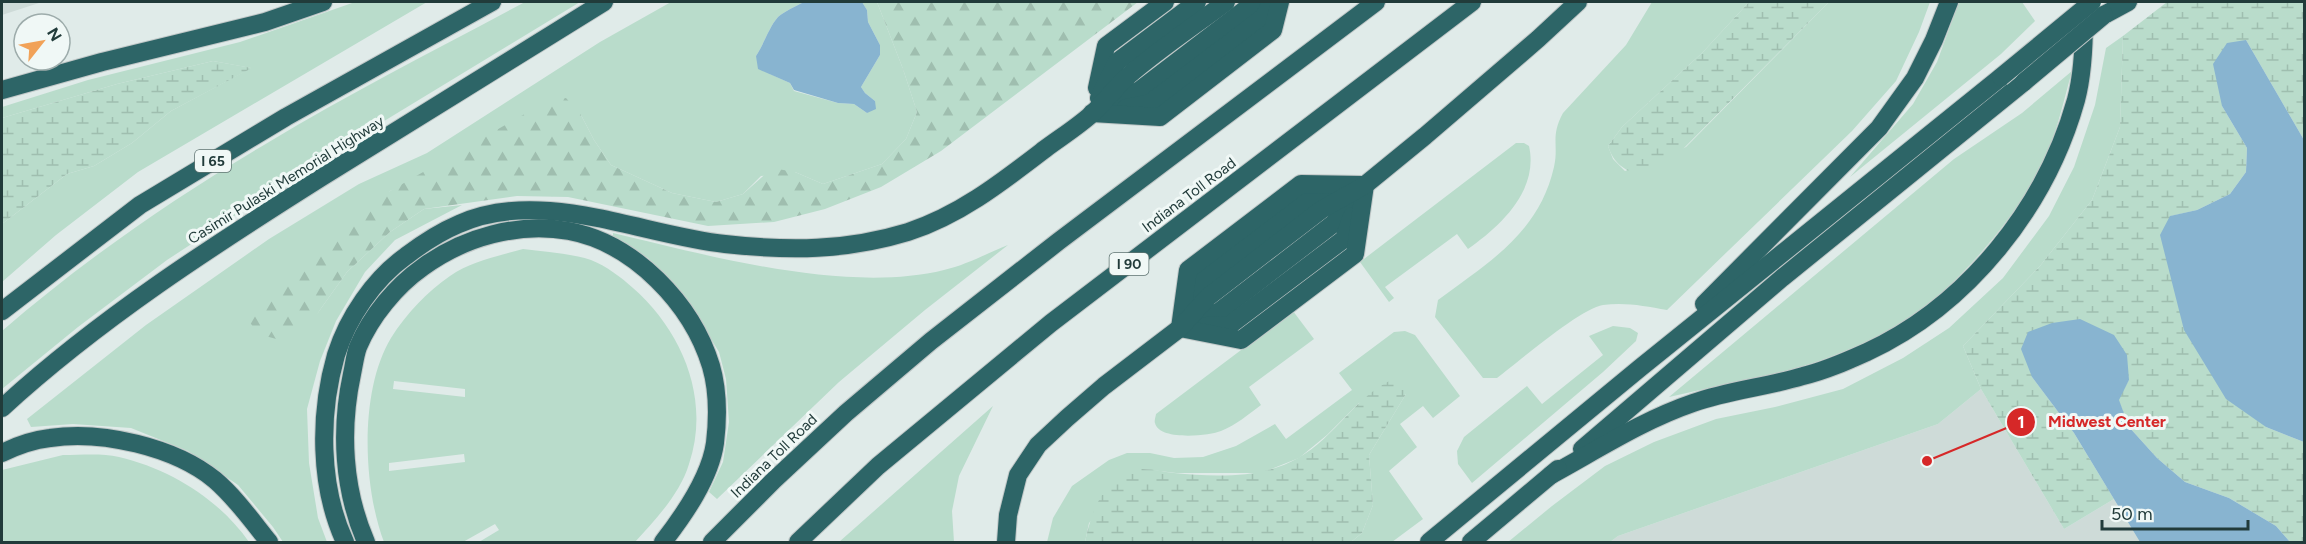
<svg xmlns="http://www.w3.org/2000/svg" width="2306" height="544" font-family="Figtree,sans-serif">
	<style>
		.built { fill: #cedbd8 }
		.grass { fill: #b9dccb; fill-rule: evenodd }
		.forest { fill: url(#forest-firs) }
		.wetland { fill: url(#wetland-marsh) }
		.water { fill: #88b4d0 }
		.lines { fill: none; stroke-linecap: round; stroke-linejoin: round }
		.motorway-casing { stroke: #c1c8c8; stroke-width: 20 }
		.motorway { stroke: #2d6567; stroke-width: 18 }
		.motorway-bridge-casing { stroke: #c1c8c8; stroke-width: 20; stroke-linecap: butt }
		.motorway-bridge { stroke: #2d6567; stroke-width: 18 }
		.labels { text-anchor: middle; stroke-width: 6; stroke-linejoin: round; paint-order: stroke }
		.shield { fill: #f0f8f6; stroke: #5f7472; stroke-width: 1.5 }
		.shield-label { font-size: 14px; font-weight: bold; fill: #213b3a }
		.street-label { font-size: 15px; fill: #213b3a; stroke: #f0f8f6 }
		.leader { fill: none; stroke: #d62828; stroke-width: 2 }
		.callout-dot { fill: #d62828; stroke: #f0f8f6; stroke-width: 2 }
		.mark-label { font-size: 18px; text-anchor: middle; font-weight: bold; fill: #fff }
		.callout-label { font-size: 16px; text-anchor: middle; font-weight: bold; fill: #d62828; stroke: #f0f8f6; stroke-width: 6; stroke-linejoin: round; paint-order: stroke }
	</style>
	<defs>
		<pattern id="forest-firs" width="22" height="20" patternUnits="userSpaceOnUse" patternTransform="scale(1.5)"><rect width="22" height="20" fill="#b9dccb"/><path d="M5 1l3.5 6h-7zM16 11l3.5 6h-7z" fill="#9fbeaf"/></pattern>
		<pattern id="wetland-marsh" width="20" height="14" patternUnits="userSpaceOnUse" patternTransform="scale(1.5)"><rect width="20" height="14" fill="#b9dccb"/><path d="M1 5h8M5 5V1M11 12h8M15 12V8" fill="none" stroke="#9fbeaf"/></pattern>
	</defs>
	<rect width="100%" height="100%" fill="#e0ebe9"/>
	<!-- built -->
	<g class="built">
		<path d="M2 2H42L2 15Z"/>
		<path d="M1981 389 2064 529 2114 499 2140 542H1610L1618 536 1938 424Z"/>
	</g>
	<!-- grass -->
	<g class="grass">
		<path d="M355 2H427L138 172 56 235 2 282V224L67 174 94 166 132 143 171 111 251 68 213 61 117 84 2 118V107L88 80 240 42Z"/>
		<path d="M525 2H580L320 160 167 260 78 327 2 389V331C84 260 175 197 269 142 352 92 439 48 525 2Z"/>
		<path d="M671 2H804C796 6 785 11 778 17 769 27 764 44 756 56L770 74 790 83 794 91 838 103 854 104 867 113 875 101 865 93 861 87 880 55V45L868 22 867 10 862 2H877L903 69 917 112 906 139 882 164 823 184 795 172 761 176 743 194 716 202 672 193 611 165 594 140 581 115 390 191 317 314 347 272 390 232 424 209 462 205 395 240 365 272 336 321 320 361 307 409 309 463 318 518 327 542H283L273 527 238 485 188 451 131 428 73 424 31 427 27 419 146 325 269 239 359 184 427 153 600 42Z"/>
		<path d="M1652 2H1749L1703 52 1622 127 1608 146 1613 159 1625 171 1686 147 1829 2H1930L1919 32 1896 81 1852 131 1667 310C1645 306 1625 302 1603 305 1581 308 1518 362 1497 378H1483L1435 317 1438 300C1489 262 1539 233 1554 167 1559 145 1550 137 1563 113L1626 45Z"/>
		<path d="M1959 2H2022L2035 21 2001 54 1850 177 1913 104 1937 62Z"/>
		<path d="M2123 36 2120 127 2092 200 2040 266 1963 346 1981 389 1938 424 1618 536 1610 542H1508L1552 506 1605 466 1654 442 1716 419 1775 407 1843 389 1903 358 1949 328 2003 278 2049 216 2074 167 2095 105 2106 48Z"/>
		<path d="M2072 71C2063 103 2056 137 2041 167 2018 215 1956 287 1911 318 1885 335 1854 348 1825 359 1775 377 1721 384 1669 397L1954 159 2022 113Z"/>
		<path d="M1516 143H1524L1529 146C1539 190 1501 226 1468 249L1457 234 1385 287 1394 298 1389 302 1360 262Z"/>
		<path d="M613 233C710 256 847 294 944 270 966 265 988 253 1008 245L925 310 839 382 717 499 709 492 723 462 729 422 726 379 719 352 699 320 672 284 648 258 613 239Z"/>
		<path d="M523 249C545 252 570 253 591 260 606 266 621 277 633 288 682 331 711 399 689 464 680 494 655 520 635 542H479L499 530 495 524 463 542H384C363 487 359 391 391 338 406 314 427 292 450 276 471 261 499 256 523 249ZM394 381 465 389V397L393 389ZM464 454 465 462 389 471V463Z"/>
		<path d="M1293 311 1314 339 1249 387 1261 405C1249 414 1236 425 1221 431 1209 436 1159 441 1155 423 1154 422 1156 415 1156 414Z"/>
		<path d="M1613 326 1630 328 1638 333 1636 341 1603 372 1472 483 1458 464 1457 451 1464 437 1527 386 1542 404 1603 355 1589 336Z"/>
		<path d="M1405 331 1415 335 1460 396 1433 418 1423 406 1400 424 1417 447 1389 471 1423 519 1392 542H1351L1362 533 1373 505 1369 455 1406 394 1359 403 1327 435 1299 458 1261 473H1176L1143 469 1089 523 1085 542H1047L1053 518 1072 486 1109 460 1127 453H1150L1174 458 1203 457 1236 446 1275 424 1286 439 1352 390 1339 373 1394 332Z"/>
		<path d="M993 406 959 476 952 511 954 542H839Z"/>
		<path d="M63 455C81 455 102 453 119 457 170 469 219 499 249 542H2V470Z"/>
	</g>
	<!-- forest -->
	<path class="forest" d="M877 2H1138L941 151 881 187 825 209 774 222 708 226 568 197 517 196 424 209 390 232 347 272 317 314 292 335 280 340 258 334 249 321V305L390 191 549 100 566 98 581 115 594 140 611 165 672 193 716 202 743 194 772 168 795 172 823 184 882 164 906 139 917 112 903 69Z"/>
	<!-- wetland -->
	<g class="wetland">
		<path d="M1749 2H1829L1685 147 1663 165 1641 176C1624 170 1614 164 1608 146L1622 127 1703 52Z"/>
		<path d="M2167 2H2304V140L2246 40 2222 106 2247 148 2246 172 2230 194 2197 210 2171 216 2266 427 2304 442V542H2290L2276 526 2229 498 2185 482 2157 458 2129 427 2118 399 2129 380 2032 377 2074 433 2114 499 2064 529 1981 389 1963 346 2040 266 2092 200 2120 127 2123 36Z"/>
		<path d="M213 61 252 68 171 111 132 143 94 166 67 174 2 224V118L117 84Z"/>
		<path d="M1396 378 1407 385 1406 394 1369 455 1373 505 1362 533 1351 542H1085C1090 518 1100 486 1124 473 1140 465 1158 471 1174 473 1214 477 1262 479 1298 458 1336 437 1356 394 1396 378Z"/>
	</g>
	<!-- water -->
	<g class="water">
		<path d="M804 2H862L867 10 868 22 880 45V55L861 87 865 93 875 101 876 109 867 113 854 104 838 103 794 90 790 83 758 69 756 56C764 44 769 27 778 17 785 11 796 6 804 2Z"/>
		<path d="M2246 40 2304 140V442L2266 427 2226 399 2184 330 2160 235 2170 216 2197 210 2230 194 2246 172 2247 148 2222 106 2213 64 2227 43Z"/>
		<path d="M2080 319 2114 335 2127 355 2129 380 2119 400 2129 427 2157 458 2185 482 2229 498 2276 526 2290 542H2140L2074 433 2032 377 2021 349 2028 332 2052 323Z"/>
	</g>
	<g class="lines">
		<defs>
			<g id="motorway">
				<path d="M2104 15 2128 2"/>
				<path d="M1097 88 1106 46 1165 2"/>
				<path d="M2 90 102 62 265 22 323 2"/>
				<path d="M1099 98 1117 62 1197 2"/>
				<path d="M1110 104 1140 90 1255 2"/>
				<path d="M1126 108 1150 103 1264 17 1271 2"/>
				<path d="M1092 113 1160 117 1273 30 1280 2"/>
				<path d="M1190 304 1198 283 1311 197 1338 191"/>
				<path d="M1704 304 1879 128 1915 78 1934 40 1949 2"/>
				<path d="M2 311 140 205 286 117 492 2"/>
				<path d="M1193 322 1220 311 1333 224 1353 199"/>
				<path d="M1206 326 1230 325 1344 239 1352 216"/>
				<path d="M1180 328 1241 340 1355 254 1365 185"/>
				<path d="M1180 328 1188 270 1301 184 1363 185"/>
				<path d="M2 408C99 319 211 247 322 177 416 119 510 60 604 2"/>
				<path d="M1582 449 1782 278 2024 82"/>
				<path d="M2 453C16 446 33 440 50 438 101 430 175 447 215 480 236 498 252 521 269 542"/>
				<path d="M1551 475C1597 450 1643 420 1693 403 1729 390 1767 387 1803 376 1825 371 1847 361 1867 352 1968 305 2046 207 2076 100 2083 74 2084 46 2084 19"/>
				<path d="M345 542C319 486 319 414 336 355 348 317 374 279 406 256 423 243 440 232 459 224 541 187 641 235 725 244 789 251 846 251 908 232 960 215 1002 182 1045 149 1061 137 1079 126 1094 112 1106 100 1116 87 1128 76 1159 49 1194 26 1226 2"/>
				<path d="M366 542C343 489 340 430 352 374 354 365 355 355 358 347 371 316 396 286 423 267 464 237 518 222 569 231 634 243 692 304 711 366 718 390 718 418 715 443 710 478 684 515 663 542"/>
				<path d="M712 542 774 480 846 413 931 341 1059 241 1376 2"/>
				<path d="M798 542 878 466 1051 323 1472 2"/>
				<path d="M1006 542 1008 515 1018 475 1038 445 1067 418 1104 386 1180 328 1208 297 1321 210 1365 185 1425 136 1538 39 1578 2"/>
				<path d="M1429 542 1640 368 2001 77"/>
				<path d="M1471 542 1558 469"/>
			</g>
		</defs>
		<!-- motorway casing -->
		<use href="#motorway" class="motorway-casing"/>
		<!-- motorway -->
		<use href="#motorway" class="motorway"/>
		<defs>
			<g id="motorway-bridge">
				<path d="M2001 77 2092 2"/>
				<path d="M2024 82 2104 15"/>
			</g>
		</defs>
		<!-- motorway-bridge casing -->
		<use href="#motorway-bridge" class="motorway-bridge-casing"/>
		<!-- motorway-bridge -->
		<use href="#motorway-bridge" class="motorway-bridge"/>
	</g>
	<g class="labels">
		<!-- shield labels -->
		<g class="shield">
			<rect x="195" y="150" width="36" height="22" rx="4.5"/>
			<rect x="1109.5" y="253" width="39" height="22" rx="4.5"/>
		</g>
		<g class="shield-label">
			<text x="213" y="166">I 65</text>
			<text x="1129" y="269">I 90</text>
		</g>
		<!-- street labels -->
		<g class="street-label">
			<text transform="translate(286 180) rotate(-32)" y="5">Casimir Pulaski Memorial Highway</text>
			<text transform="translate(1189 195) rotate(-37)" y="5">Indiana Toll Road</text>
			<text transform="translate(774 456) rotate(-44)" y="5">Indiana Toll Road</text>
		</g>
	</g>
	<!-- callouts -->
	<path class="leader" d="M1927 461L2021 422"/>
	<g class="callout-dot">
		<circle cx="1927" cy="461" r="6"/>
		<circle cx="2021" cy="422" r="15"/>
	</g>
	<g class="mark-label">
		<text x="2021" y="428">1</text>
	</g>
	<g class="callout-label">
		<text x="2107" y="427">Midwest Center</text>
	</g>
	<!-- border -->
	<rect width="2306" height="544" fill="none" stroke="#213b3a" stroke-width="6"/>
	<!-- north arrow -->
	<g transform="translate(42 42) rotate(59)"><circle r="28" fill="#f0f8f6" stroke="#9dacab" stroke-width="1.5"/>
	<path d="M0-4.5L10 22L0 15L-10 22Z" fill="#f1a258"/>
	<text y="-9" font-size="16" font-weight="bold" text-anchor="middle" fill="#213b3a">N</text>
	</g>
	<!-- scale -->
	<path d="M2102 520v9h146v-9" fill="none" stroke="#213b3a" stroke-width="3"/>
	<text x="2111" y="520" font-size="18" fill="#213b3a" stroke="#f0f8f6" stroke-width="4.5" paint-order="stroke">50 m</text>
</svg>
